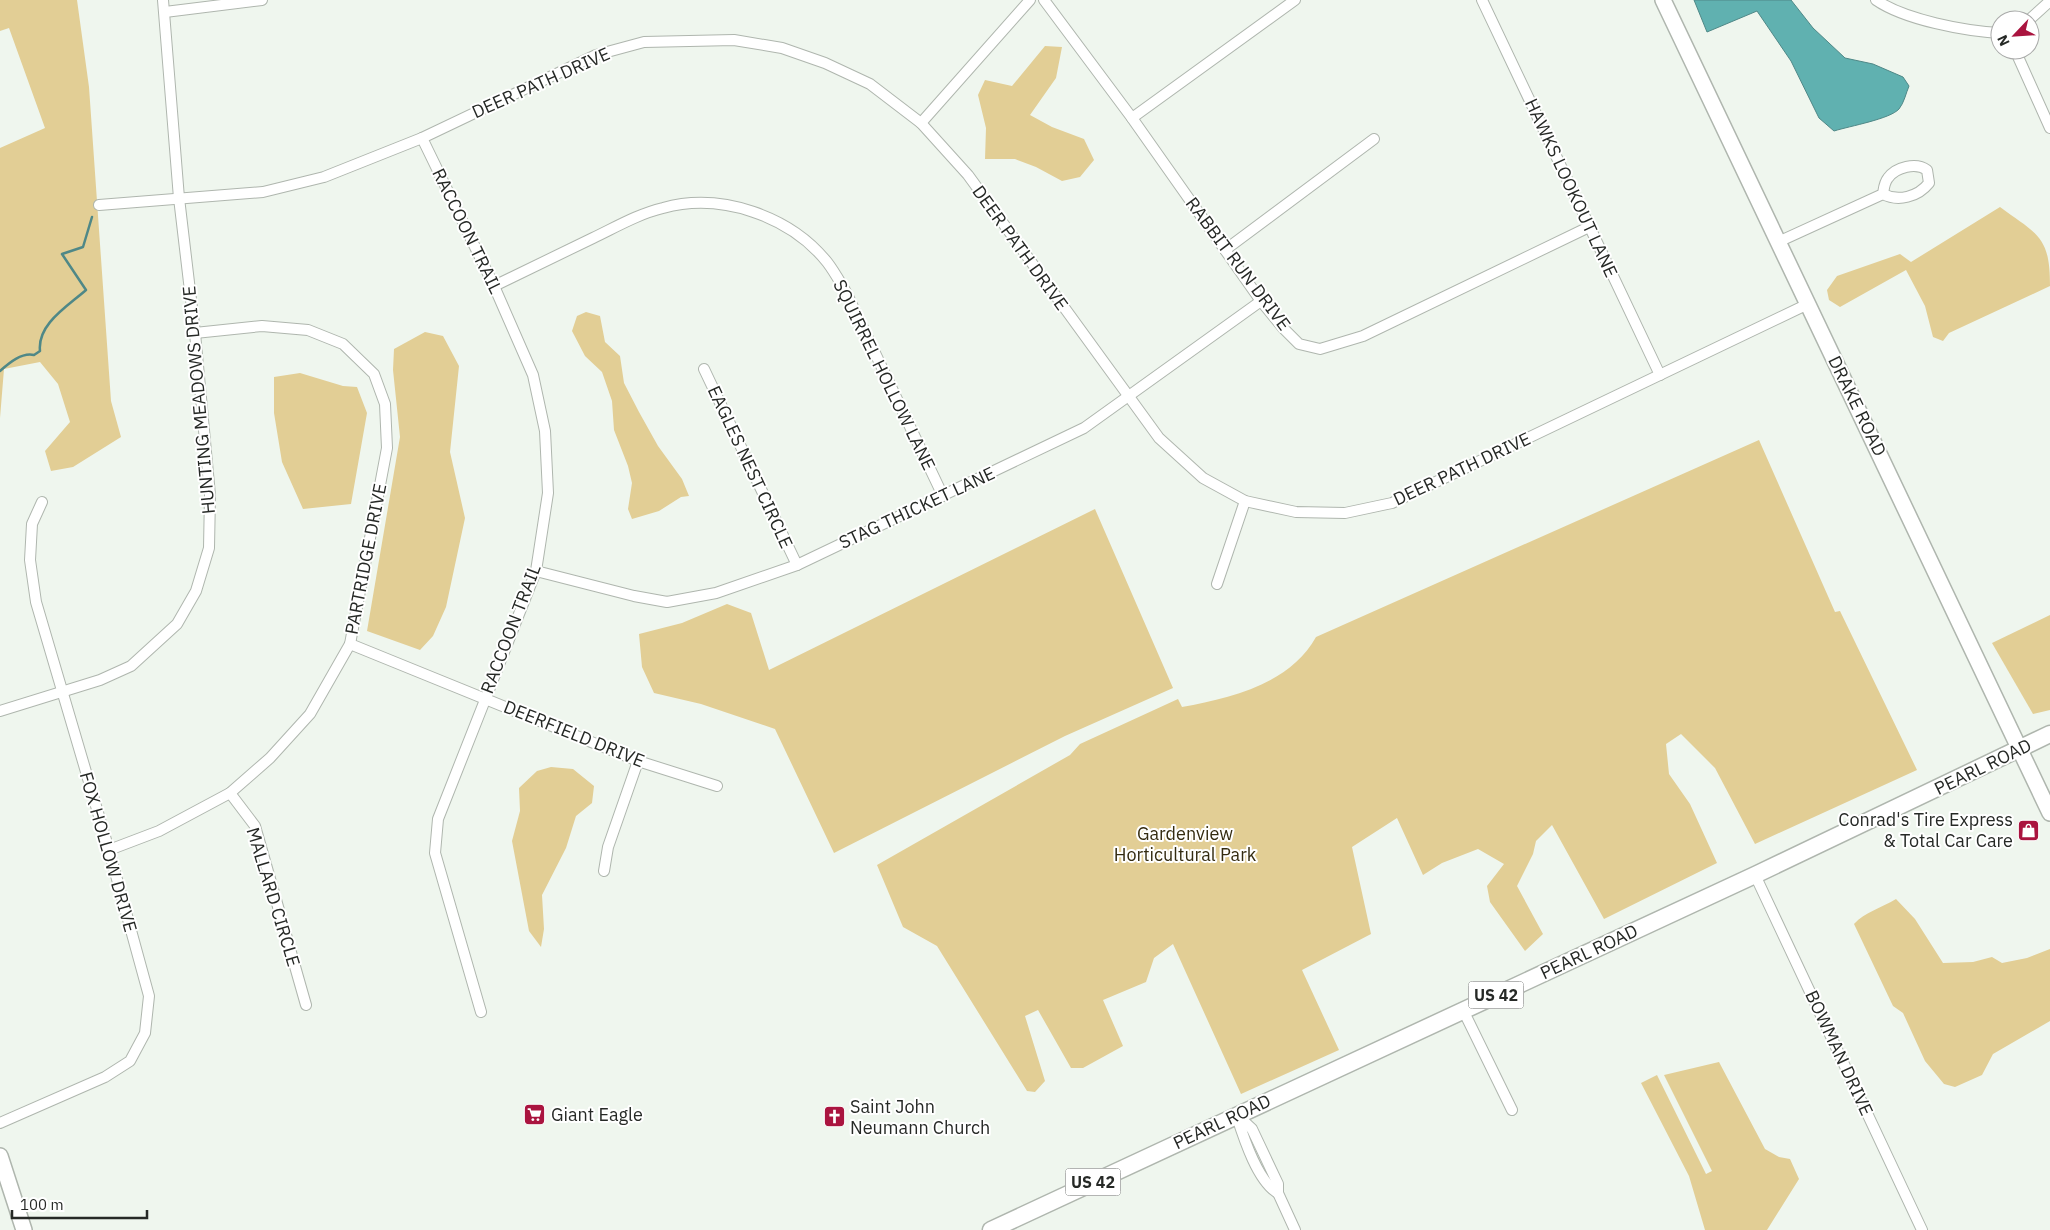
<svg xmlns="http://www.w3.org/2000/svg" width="2050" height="1230" font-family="'IBM Plex Sans',sans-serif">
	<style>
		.green { fill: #e2ce95 }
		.water { fill: #60b1b0; stroke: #4f8887 }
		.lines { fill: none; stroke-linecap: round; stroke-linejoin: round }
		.stream { stroke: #4f8887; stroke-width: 2.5 }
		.street-casing { stroke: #afb6ae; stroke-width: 12 }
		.secondary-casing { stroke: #afb6ae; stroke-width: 18 }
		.primary-casing { stroke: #afb6ae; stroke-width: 19 }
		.street { stroke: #fff; stroke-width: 10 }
		.secondary { stroke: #fff; stroke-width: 15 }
		.primary { stroke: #fff; stroke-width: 16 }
		.labels { text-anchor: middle; stroke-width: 4; stroke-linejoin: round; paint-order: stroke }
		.shield { fill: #fff; stroke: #676967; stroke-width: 1 }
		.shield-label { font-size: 16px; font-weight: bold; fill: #262926 }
		.street-label { font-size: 18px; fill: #262926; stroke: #fff }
		.poi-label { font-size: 18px; fill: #262926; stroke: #fff; text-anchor: start }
		.park-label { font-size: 18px; fill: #342b10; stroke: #fff }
	</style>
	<rect width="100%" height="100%" fill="#eff6ee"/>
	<!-- green -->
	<g class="green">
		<path d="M0 0H77L89 87 111 401 121 437 73 467 51 471 45 451 70 422 58 384 40 362 4 369 0 418V148L45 128 9 28 0 31Z"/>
		<path d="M1045 46 1062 47 1056 78 1030 115 1052 127 1084 139 1094 160 1080 177 1062 181 1036 167 1015 159H985L986 128 978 95 985 80 1012 86Z"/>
		<path d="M2000 207C2038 235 2050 236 2050 286L1949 333 1943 341 1933 337 1925 306 1906 270 1840 307 1829 300 1827 290 1837 276 1900 254 1911 262Z"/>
		<path d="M586 312 600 316 605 342 620 356 624 383 639 412 658 446 682 479 689 496 681 497 659 511 632 519 628 509 632 483 628 466 614 430 612 401 602 372 585 356 572 331 577 316Z"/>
		<path d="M425 332 443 336 459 366 450 452 465 518 446 607 433 636 420 650 367 631 400 437 393 370 394 349Z"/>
		<path d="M300 373 343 386 357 387 367 413 351 504 303 509 282 462 274 413V377Z"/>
		<path d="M1759 440 1835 612 1840 611 1917 770 1755 844 1715 768 1681 734 1666 744 1669 774 1690 804 1717 863 1604 919 1552 825 1536 841 1533 854 1517 886 1543 934 1525 951 1490 902 1487 886 1504 864 1478 849 1442 863 1423 875 1397 818 1352 847 1371 934 1302 970 1339 1050 1241 1094 1173 944 1154 958 1146 982 1103 1000 1123 1046 1083 1068H1071L1038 1010 1025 1016 1045 1081 1035 1092 1027 1091 937 946 903 927 877 865 1070 755 1080 744 1178 699 1182 707C1231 698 1290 684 1316 637Z"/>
		<path d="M1095 509 1173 688 1065 736 834 853 775 729 701 704 654 693 642 667 639 634 682 623 727 604 751 613 769 670Z"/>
		<path d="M2050 615V710L2033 714 1992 643Z"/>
		<path d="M551 767 573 769 594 786 592 803 576 816 566 848 542 895 544 929 541 947 529 931 512 841 520 811 519 788 537 771Z"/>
		<path d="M1896 899 1915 919 1943 963 1973 962 1992 957 2002 963 2027 958 2050 949V1021L1993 1054 1982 1075 1955 1087 1944 1084 1925 1061 1903 1013 1893 1006 1854 924C1865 912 1881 908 1896 899Z"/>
		<path d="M1719 1062 1765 1149 1779 1157 1790 1159 1799 1179 1767 1230H1705L1689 1176 1641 1083 1657 1075 1706 1174 1712 1171 1664 1075Z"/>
	</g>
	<!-- water -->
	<path class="water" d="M1694 0H1791L1813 28 1845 58 1873 64 1903 77 1909 86C1906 93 1904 103 1899 109 1890 119 1850 126 1834 131L1819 118 1791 61 1757 11 1707 32Z"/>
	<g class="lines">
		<!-- stream -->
		<path class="stream" d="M0 371C9 363 22 352 34 355L40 351C37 324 68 306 86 290L62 254 83 247 92 217"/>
		<defs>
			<g id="street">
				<path d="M1044 0 1132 118 1261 301 1283 328 1299 344 1320 349 1363 336 1589 227"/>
				<path d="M1482 0 1660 375"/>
				<path d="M1876 0C1905 20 1965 31 2000 33"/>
				<path d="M165 12 262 0"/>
				<path d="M2029 20 2050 1"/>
				<path d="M2015 50 2050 128"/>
				<path d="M1132 118 1295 0"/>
				<path d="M921 123 1030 0"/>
				<path d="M422 138 494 286 533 375 545 431 548 493 536 571 438 819 435 853 481 1012"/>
				<path d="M99 205 263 192 324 177 422 138 596 55 644 42 734 40 782 48 825 63 870 84 921 123 968 175 1159 438 1203 478 1245 501 1296 512 1345 513 1392 503 1808 304"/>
				<path d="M1778 242 1883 194C1898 202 1918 197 1929 183L1927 170C1916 162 1896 167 1888 178 1884 183 1884 188 1883 194"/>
				<path d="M1225 250 1374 139"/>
				<path d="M494 286C527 270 560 254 593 238 616 227 638 214 663 208 721 192 790 216 827 262 834 271 840 282 846 292L943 496"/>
				<path d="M704 369 797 565"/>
				<path d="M536 571 634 596 667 602 716 593 797 565 1084 428 1261 301"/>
				<path d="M1217 584 1245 501"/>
				<path d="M350 644 638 761 717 786"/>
				<path d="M0 711 100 680 131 666 177 624 196 591 209 548 210 495 195 333 179 198 163 0"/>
				<path d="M230 793 255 826 306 1005"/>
				<path d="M109 850 159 831 230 793 270 758 310 714 350 644 387 448 385 404 374 374 343 344 308 330 262 326 195 333"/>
				<path d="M604 871 608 847 638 761"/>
				<path d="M1755 875 1922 1230"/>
				<path d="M1463 1010 1512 1110"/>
				<path d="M1237 1115 1252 1129 1278 1184V1193L1295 1230"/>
				<path d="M1237 1117C1244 1139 1258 1182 1278 1193"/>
				<path d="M0 1123 105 1077 130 1061 145 1033 149 996 109 850 36 602 30 560 32 524 42 502"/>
			</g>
			<g id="secondary">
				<path d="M1663 0 2050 813"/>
				<path d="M0 1156 24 1230"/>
			</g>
			<path id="primary" d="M991 1230 1755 875 2050 734"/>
		</defs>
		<!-- street casing -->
		<use href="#street" class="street-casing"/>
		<!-- secondary casing -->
		<use href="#secondary" class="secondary-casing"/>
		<!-- primary casing -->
		<use href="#primary" class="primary-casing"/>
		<!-- street -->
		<use href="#street" class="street"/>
		<!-- secondary -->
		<use href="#secondary" class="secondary"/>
		<!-- primary -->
		<use href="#primary" class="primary"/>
	</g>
	<!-- icons -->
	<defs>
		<symbol id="shop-square" viewBox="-11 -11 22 22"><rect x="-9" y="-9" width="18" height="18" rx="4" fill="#aa143f" stroke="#fff"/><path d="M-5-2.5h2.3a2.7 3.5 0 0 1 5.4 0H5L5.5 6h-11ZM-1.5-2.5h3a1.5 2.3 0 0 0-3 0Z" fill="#fff"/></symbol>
		<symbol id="supermarket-square" viewBox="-11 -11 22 22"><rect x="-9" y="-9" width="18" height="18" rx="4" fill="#aa143f" stroke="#fff"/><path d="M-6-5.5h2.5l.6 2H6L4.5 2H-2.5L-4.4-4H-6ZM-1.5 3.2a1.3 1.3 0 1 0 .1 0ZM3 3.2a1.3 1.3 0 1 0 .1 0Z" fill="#fff"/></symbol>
		<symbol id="church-square" viewBox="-11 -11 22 22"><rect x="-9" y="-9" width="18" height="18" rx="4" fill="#aa143f" stroke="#fff"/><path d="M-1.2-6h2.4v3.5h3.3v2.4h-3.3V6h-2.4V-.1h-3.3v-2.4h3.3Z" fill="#fff"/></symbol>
	</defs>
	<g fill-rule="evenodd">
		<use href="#shop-square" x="2016" y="818" width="25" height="25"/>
		<use href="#supermarket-square" x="522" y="1102" width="25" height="25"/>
		<use href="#church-square" x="822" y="1104" width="25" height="25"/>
	</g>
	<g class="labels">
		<!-- shield labels -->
		<g class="shield">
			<rect x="1468.5" y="981.5" width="55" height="27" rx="4"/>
			<rect x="1065.5" y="1168.5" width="55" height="27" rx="4"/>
		</g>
		<g class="shield-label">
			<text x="1496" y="1001">US 42</text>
			<text x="1093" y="1188">US 42</text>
		</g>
		<!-- street labels -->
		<g class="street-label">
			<text transform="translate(541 83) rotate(-24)" y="6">DEER PATH DRIVE</text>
			<text transform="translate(1571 188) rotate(65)" y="6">HAWKS LOOKOUT LANE</text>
			<text transform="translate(467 231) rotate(64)" y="6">RACCOON TRAIL</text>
			<text transform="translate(1020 248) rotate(54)" y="6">DEER PATH DRIVE</text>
			<text transform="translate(1238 264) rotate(53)" y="6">RABBIT RUN DRIVE</text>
			<text transform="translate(884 375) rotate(64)" y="6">SQUIRREL HOLLOW LANE</text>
			<text transform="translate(199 400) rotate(-95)" y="6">HUNTING MEADOWS DRIVE</text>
			<text transform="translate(1857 406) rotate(64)" y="6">DRAKE ROAD</text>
			<text transform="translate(750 467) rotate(65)" y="6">EAGLES NEST CIRCLE</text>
			<text transform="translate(1462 469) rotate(-25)" y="6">DEER PATH DRIVE</text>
			<text transform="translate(917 508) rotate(-25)" y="6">STAG THICKET LANE</text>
			<text transform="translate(366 559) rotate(-79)" y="6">PARTRIDGE DRIVE</text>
			<text transform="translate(511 629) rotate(-69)" y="6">RACCOON TRAIL</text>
			<text transform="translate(574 734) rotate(22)" y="6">DEERFIELD DRIVE</text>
			<text transform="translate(1983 767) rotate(-26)" y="6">PEARL ROAD</text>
			<text transform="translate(108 852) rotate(74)" y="6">FOX HOLLOW DRIVE</text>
			<text transform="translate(273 897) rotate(73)" y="6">MALLARD CIRCLE</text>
			<text transform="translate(1589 952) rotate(-25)" y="6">PEARL ROAD</text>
			<text transform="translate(1839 1053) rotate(65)" y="6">BOWMAN DRIVE</text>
			<text transform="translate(1222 1122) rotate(-25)" y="6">PEARL ROAD</text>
		</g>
		<!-- poi labels -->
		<g class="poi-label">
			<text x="2013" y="826" text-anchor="end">Conrad's Tire Express<tspan x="2013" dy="21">&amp; Total Car Care</tspan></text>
			<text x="850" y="1113">Saint John<tspan x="850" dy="21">Neumann Church</tspan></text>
			<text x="551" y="1121">Giant Eagle</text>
		</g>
		<!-- park labels -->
		<g class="park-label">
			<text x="1185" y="840">Gardenview<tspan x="1185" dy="21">Horticultural Park</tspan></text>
		</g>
	</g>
	<!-- north arrow -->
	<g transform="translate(2015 35) rotate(245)"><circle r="24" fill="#ffffff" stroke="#a8a9a8"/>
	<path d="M0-4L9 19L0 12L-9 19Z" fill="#aa143f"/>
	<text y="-8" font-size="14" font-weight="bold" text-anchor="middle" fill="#262926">N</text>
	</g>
	<!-- scale -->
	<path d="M12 1210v8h135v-8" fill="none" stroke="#262926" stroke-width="2.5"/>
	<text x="20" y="1210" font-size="15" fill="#262926" stroke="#ffffff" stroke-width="4" paint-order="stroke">100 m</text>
</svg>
